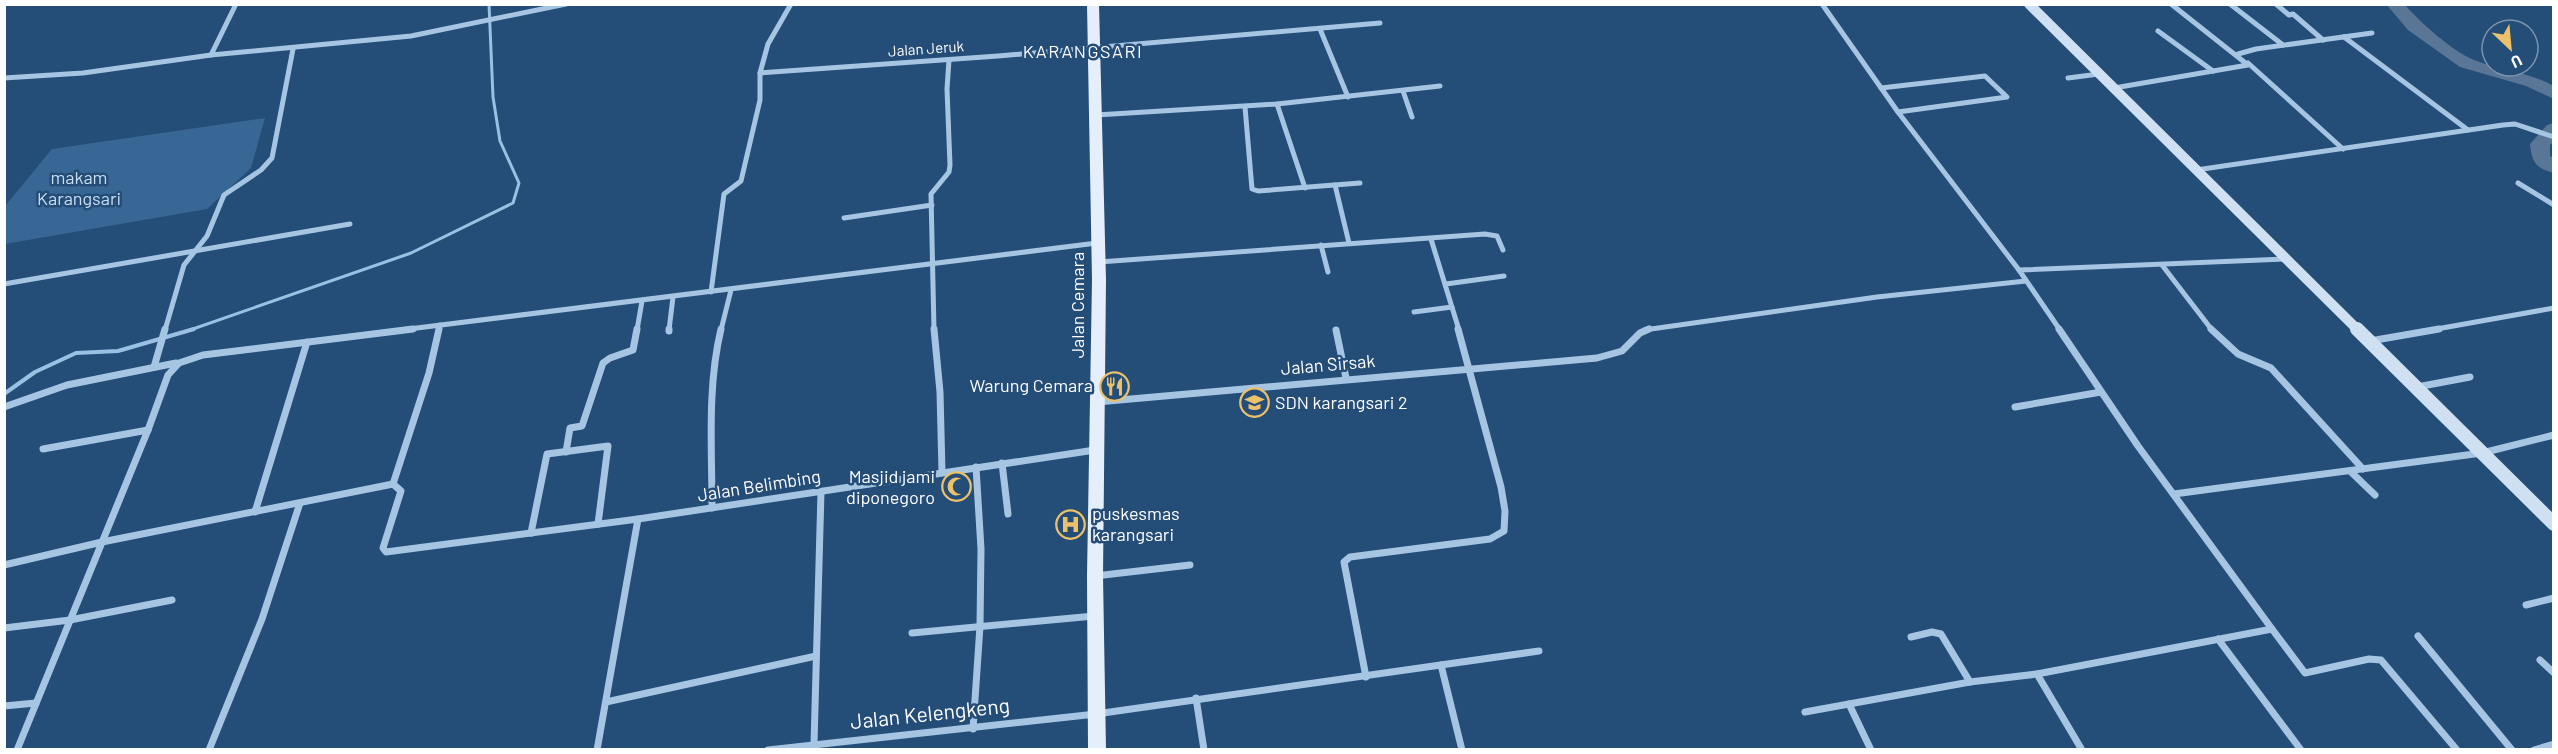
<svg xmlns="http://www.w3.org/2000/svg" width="2558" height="754" font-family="Barlow,sans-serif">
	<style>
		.green { fill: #386795 }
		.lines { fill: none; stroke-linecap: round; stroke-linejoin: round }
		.stream-far1 { stroke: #9ac0e4; stroke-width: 3 }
		.stream { stroke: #9ac0e4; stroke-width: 4 }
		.river { fill: #597696; fill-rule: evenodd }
		.minor-far1 { stroke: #a6c5e3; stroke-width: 5 }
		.minor { stroke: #a6c5e3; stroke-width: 7 }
		.secondary-far1 { stroke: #cfe0f3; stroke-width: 10 }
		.secondary { stroke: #cfe0f3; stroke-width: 14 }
		.primary { fill: #e5effc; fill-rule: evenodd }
		.labels { text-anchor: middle; stroke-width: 5; stroke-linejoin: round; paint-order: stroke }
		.far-street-label { font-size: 15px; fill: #fff; stroke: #244d77 }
		.far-quarter-label { font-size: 18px; letter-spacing: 1.5px; fill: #fff; stroke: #244d77 }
		.park-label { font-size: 18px; fill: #c8def3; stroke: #244d77 }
		.street-label { font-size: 18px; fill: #fff; stroke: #244d77 }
		.poi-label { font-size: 18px; fill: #fff; stroke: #244d77; text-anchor: end }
		.near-street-label { font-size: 21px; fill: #fff; stroke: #244d77 }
	</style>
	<rect width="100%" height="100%" fill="#244d77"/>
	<!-- green -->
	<path class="green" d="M265 118 251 168 207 209 5 244V206L52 149Z"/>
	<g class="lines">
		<!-- stream-far1 -->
		<path class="stream-far1" d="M190 330 411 253 513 203 519 183 500 141 493 97 489 4"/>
		<!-- stream -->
		<path class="stream" d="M4 394 35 372 76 353 118 351 194 329"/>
		<!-- river -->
		<g class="river">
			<path d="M2386 4H2404C2420 22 2452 51 2474 60 2500 70 2528 72 2554 86V99L2526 86 2460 67 2408 30Z"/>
			<path d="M2554 123V141L2550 145V156L2554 158V173C2535 168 2532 162 2530 144L2547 125Z"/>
		</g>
		<!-- minor-far1 -->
		<g class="minor-far1">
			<path d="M1822 4 1898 112 2019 270"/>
			<path d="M2230 4 2283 45"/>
			<path d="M2276 4 2289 15 2293 14 2323 40"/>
			<path d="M1320 29 1348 97"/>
			<path d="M2158 31 2213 71"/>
			<path d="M2344 37 2468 130"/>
			<path d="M2238 54 2256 49 2372 33"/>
			<path d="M211 55 236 4"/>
			<path d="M2248 63 2343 149"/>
			<path d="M760 73 998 56 1380 23"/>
			<path d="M4 78 83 73 211 55 411 36 566 4"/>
			<path d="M2068 78 2099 74"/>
			<path d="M1881 88 1985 76 2007 97 1898 112"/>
			<path d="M2114 88 2248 65 2171 4"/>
			<path d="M1403 91 1412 117"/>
			<path d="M1277 104 1305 188"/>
			<path d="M1245 107 1252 189 1258 191 1360 183"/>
			<path d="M1096 115 1277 104 1440 86"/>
			<path d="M2196 170 2503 125 2515 124 2554 137"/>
			<path d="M2518 183 2554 205"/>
			<path d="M1335 185 1349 243"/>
			<path d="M844 218 932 205"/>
			<path d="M1431 239 1459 330"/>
			<path d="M1321 245 1328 272"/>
			<path d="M1099 262 1485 234 1497 236 1503 250"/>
			<path d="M2162 265 2212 330"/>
			<path d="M4 284 350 224"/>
			<path d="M1446 284 1504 276"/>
			<path d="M711 292 724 194 741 181 760 100V73L768 44 791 4"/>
			<path d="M1414 312 1452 307"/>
			<path d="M165 330 184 265 207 236 224 195 261 170 272 158 293 49"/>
			<path d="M401 330 1097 243"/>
			<path d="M439 330 440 325"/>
			<path d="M637 330 642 301"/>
			<path d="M669 330 673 297"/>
			<path d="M721 330 731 290"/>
			<path d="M934 330 931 194 949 172 950 165 947 89 949 60"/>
			<path d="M1644 330 1877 297 2026 281"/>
			<path d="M2060 330 2019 270 2285 259"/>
			<path d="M2431 330 2554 308"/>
		</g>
		<!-- minor -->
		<g class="minor">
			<path d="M439 329 429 373 393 484 401 491 383 548 386 552 638 519 1095 450"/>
			<path d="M934 329 940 392 942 472"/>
			<path d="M2059 329 2138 446 2272 629 2037 674 2082 750"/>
			<path d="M2211 329 2238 354 2271 368 2363 469"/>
			<path d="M1336 330 1346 378"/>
			<path d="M669 331V329"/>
			<path d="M2370 341 2439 329"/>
			<path d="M154 367 165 329"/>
			<path d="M2417 387 2470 377"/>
			<path d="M1097 402 1597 358 1622 351 1640 333 1649 329"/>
			<path d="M4 407 67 385 176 363"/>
			<path d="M2015 407 2101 392"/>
			<path d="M43 449 148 430"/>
			<path d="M566 452 570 428 582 426 603 363 610 358 633 350 637 329"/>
			<path d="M1002 463 1008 514"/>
			<path d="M2350 471 2375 495"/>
			<path d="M2174 494 2482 453 2554 435"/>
			<path d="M712 508C712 449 707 387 721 329"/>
			<path d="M255 512 307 342"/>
			<path d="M531 533 547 454 608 446 598 524"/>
			<path d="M4 565 102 542 393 484"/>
			<path d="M1095 576 1190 565"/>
			<path d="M2526 605 2554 598"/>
			<path d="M4 628 70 620 172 600"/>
			<path d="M2272 629 2305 673 2369 659 2381 660 2457 750"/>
			<path d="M912 633 1094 616"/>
			<path d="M2418 636 2512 750"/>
			<path d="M1911 637 1932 632 1941 634 1970 682"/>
			<path d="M2218 639 2301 750"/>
			<path d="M2540 660 2554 673"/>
			<path d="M1441 665 1462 750"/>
			<path d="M1366 677 1344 562 1350 557 1490 539 1504 531 1505 511 1501 487 1458 329"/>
			<path d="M1196 698 1204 750"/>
			<path d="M606 702 816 656"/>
			<path d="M1849 704 1871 750"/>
			<path d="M4 706 36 703"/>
			<path d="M1805 712 1970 682 2037 674"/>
			<path d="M973 729 980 626 981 549 976 467"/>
			<path d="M814 744 821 492"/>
			<path d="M17 750 148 430 168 375 179 363 203 355 413 329"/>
			<path d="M209 750 262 619 300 503"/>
			<path d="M597 750 638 519"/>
			<path d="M768 750 1096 714 1539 651"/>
			<path d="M2534 750 2554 744"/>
		</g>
		<!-- secondary-far1 -->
		<path class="secondary-far1" d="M2029 4 2358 330"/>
		<!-- secondary -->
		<path class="secondary" d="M2357 329 2554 524"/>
		<!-- primary -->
		<path class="primary" d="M1087 4H1099L1106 280 1103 576 1106 750H1088L1087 576 1092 280Z"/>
	</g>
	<!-- icons -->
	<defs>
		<symbol id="restaurant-ring" viewBox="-11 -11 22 22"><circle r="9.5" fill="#244d77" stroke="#edc06a" stroke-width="1.5"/><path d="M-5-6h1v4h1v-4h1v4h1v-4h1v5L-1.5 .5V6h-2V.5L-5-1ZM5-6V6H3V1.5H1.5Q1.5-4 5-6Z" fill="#edc06a"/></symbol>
		<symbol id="school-ring" viewBox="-11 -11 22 22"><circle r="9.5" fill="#244d77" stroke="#edc06a" stroke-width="1.5"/><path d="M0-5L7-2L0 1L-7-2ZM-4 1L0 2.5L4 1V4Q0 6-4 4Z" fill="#edc06a"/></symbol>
		<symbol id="mosque-ring" viewBox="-11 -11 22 22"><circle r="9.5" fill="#244d77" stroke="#edc06a" stroke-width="1.5"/><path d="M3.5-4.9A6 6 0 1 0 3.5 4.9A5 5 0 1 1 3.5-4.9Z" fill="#edc06a"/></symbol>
		<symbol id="hospital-ring" viewBox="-11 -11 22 22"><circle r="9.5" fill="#244d77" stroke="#edc06a" stroke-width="1.5"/><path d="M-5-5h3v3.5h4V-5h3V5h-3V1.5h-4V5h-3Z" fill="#edc06a"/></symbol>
	</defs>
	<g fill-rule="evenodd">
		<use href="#restaurant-ring" x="1098" y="370" width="33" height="33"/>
		<use href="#school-ring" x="1238" y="386" width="33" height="33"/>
		<use href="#mosque-ring" x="940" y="470" width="33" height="33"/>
		<use href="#hospital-ring" x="1054" y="508" width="33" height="33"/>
	</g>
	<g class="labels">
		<!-- far-street labels -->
		<g class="far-street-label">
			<text transform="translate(926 49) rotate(-4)" y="5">Jalan Jeruk</text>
		</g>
		<!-- far-quarter labels -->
		<g class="far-quarter-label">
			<text x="1083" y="58">KARANGSARI</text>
		</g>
		<!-- park labels -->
		<g class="park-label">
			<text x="79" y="184">makam<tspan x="79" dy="21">Karangsari</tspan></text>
		</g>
		<!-- street labels -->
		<g class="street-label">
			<text transform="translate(1078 305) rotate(-90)" y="6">Jalan Cemara</text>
			<text transform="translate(1328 365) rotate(-5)" y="6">Jalan Sirsak</text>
			<text transform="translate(759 486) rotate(-9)" y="6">Jalan Belimbing</text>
		</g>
		<!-- poi labels -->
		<g class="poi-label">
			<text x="1093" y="392">Warung Cemara</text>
			<text x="1275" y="409" text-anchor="start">SDN karangsari 2</text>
			<text x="935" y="483">Masjid jami<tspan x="935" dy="21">diponegoro</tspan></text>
			<text x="1092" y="520" text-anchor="start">puskesmas<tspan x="1092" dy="21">karangsari</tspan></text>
		</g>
		<!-- near-street labels -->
		<g class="near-street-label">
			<text transform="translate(930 714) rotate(-6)" y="7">Jalan Kelengkeng</text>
		</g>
	</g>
	<!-- border -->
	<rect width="2558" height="754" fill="none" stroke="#ffffff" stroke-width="12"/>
	<!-- north arrow -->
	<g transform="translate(2510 48) rotate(154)"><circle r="28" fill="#244d77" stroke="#7c94ad" stroke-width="1.5"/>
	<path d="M0-4.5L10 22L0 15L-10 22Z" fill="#edc06a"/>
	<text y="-9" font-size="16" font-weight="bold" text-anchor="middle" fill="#ffffff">U</text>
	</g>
</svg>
